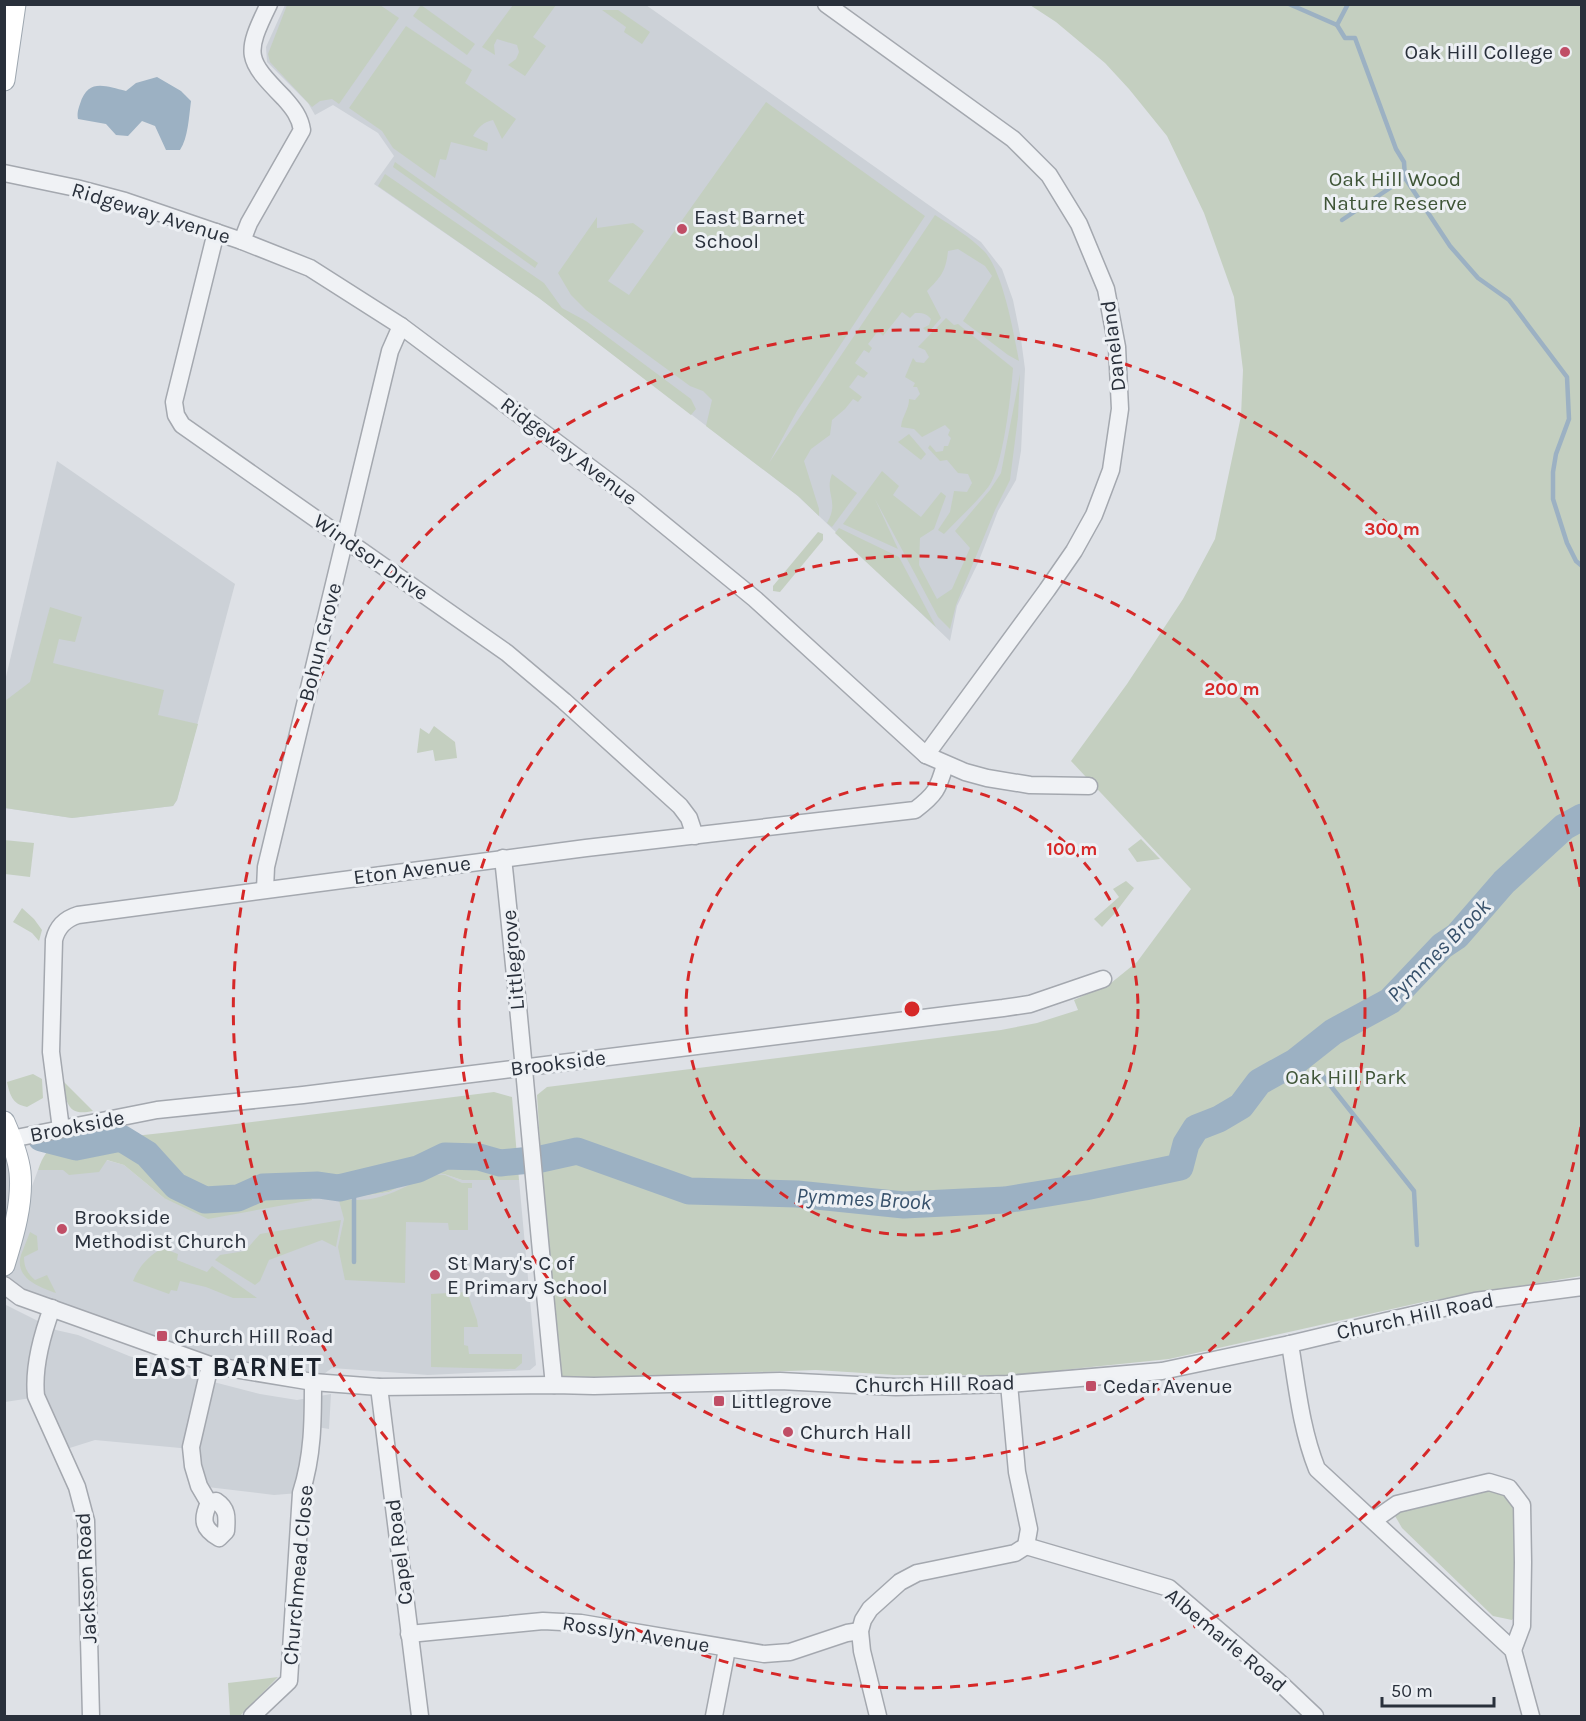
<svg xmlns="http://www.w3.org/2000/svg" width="1586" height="1721" font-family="Karla,sans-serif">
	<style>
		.built { fill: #ccd1d7 }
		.green { fill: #c4cfc0 }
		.water { fill: #9cb1c3 }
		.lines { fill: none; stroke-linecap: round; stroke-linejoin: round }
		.stream { stroke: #9cb1c3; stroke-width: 4.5 }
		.river { stroke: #9cb1c3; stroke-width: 27 }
		.minor-casing { stroke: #a4a8af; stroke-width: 19 }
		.major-casing { stroke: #9ea7b0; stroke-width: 23 }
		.minor { stroke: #f0f2f5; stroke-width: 16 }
		.major { stroke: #fff; stroke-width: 21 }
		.ring { fill: none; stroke: #d62828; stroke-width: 3; stroke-dasharray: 10 8 }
		.poi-dot { fill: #c04e66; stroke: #edf0f4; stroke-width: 2 }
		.labels { text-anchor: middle; stroke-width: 6; stroke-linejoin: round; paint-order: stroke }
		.poi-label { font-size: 21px; fill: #29303b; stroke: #edf0f4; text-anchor: start }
		.park-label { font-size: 21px; fill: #3f5537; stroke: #edf0f4 }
		.street-label { font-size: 21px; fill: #29303b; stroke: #edf0f4 }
		.water-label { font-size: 22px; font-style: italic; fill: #37516b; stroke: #edf0f4 }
		.district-label { font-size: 27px; font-weight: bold; letter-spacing: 1.5px; fill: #1b222c; stroke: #edf0f4 }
		.centre { fill: #d62828; stroke: #edf0f4; stroke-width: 3 }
		.ring-label { font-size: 18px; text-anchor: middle; font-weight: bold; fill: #d62828; stroke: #edf0f4; stroke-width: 6; stroke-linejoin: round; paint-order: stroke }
	</style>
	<rect width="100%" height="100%" fill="#dee1e6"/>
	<!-- built -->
	<g class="built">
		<path d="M285 5H646L981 242 1002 269 1013 300 1021 339 1025 369 1021 451 1016 480 998 511 978 563 957 606 950 641 798 496 539 298 374 184 394 156 378 133 333 105 315 115 308 103 267 62 266 47Z"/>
		<path d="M57 461 235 584 177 800 173 806 72 818 5 808V681Z"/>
		<path d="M4 1146 18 1210 32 1186 38 1170H63L106 1160 124 1165 164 1198 312 1199 310 1193 333 1189 349 1198 389 1192 429 1173 444 1174 462 1180H519L536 1365 530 1370 428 1375 332 1368 313 1382 260 1374 5 1285Z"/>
		<path d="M4 1304 56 1330 78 1335 129 1356 202 1379 260 1394 297 1400 331 1394 329 1429 311 1426 299 1493 274 1495 199 1486 191 1449 95 1440 57 1452 31 1398 5 1402Z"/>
	</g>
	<!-- green -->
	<g class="green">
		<path d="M287 5H380L399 18 339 104 332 99 320 101 312 107 270 62 268 54Z"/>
		<path d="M421 5 475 44 467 55 413 16Z"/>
		<path d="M513 5H556L533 37 546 46 525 76 508 65 516 59 519 52 517 45 497 39 494 45 495 55 482 47Z"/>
		<path d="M1030 5H1581V1276L1423 1302 1169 1359 1014 1375H895L816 1370 560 1379 542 1176 537 1095 547 1087 1001 1030 1037 1023 1078 1010 1074 1000 1111 983 1137 962 1191 889 1071 761 1127 684 1183 599 1215 539 1241 416 1243 370 1234 297 1204 213 1167 136 1129 89 1105 63 1056 22Z"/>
		<path d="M602 10H618L650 32 642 44 624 32 626 27Z"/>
		<path d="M406 26 472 70 465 83 516 119 502 139 493 120C483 122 478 128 473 136L488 143 487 151 451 142 446 160 440 159 435 178 393 148 382 131 349 108Z"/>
		<path d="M766 102 925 216 797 411 769 463 935 215C952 226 970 237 984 251 1003 271 1014 334 1019 361L1008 355 963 321 992 276 985 266 958 249 948 251C946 271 941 277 927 291L941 318 928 333 923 328 929 325 931 319C926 313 922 313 915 313L910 318 902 312 883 336 878 331 868 344 872 348 869 353 864 350 855 363 868 373 864 378 858 375 849 387 862 397 858 402 853 399 845 409 832 420 830 435 811 449 804 461 819 509V516L798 496 706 426 712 400 703 391 690 386 586 310 571 295 558 273 597 217V228L633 223 644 231 608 281 629 295Z"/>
		<path d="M395 162 538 263 535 268 393 167Z"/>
		<path d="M385 174 544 283 562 308 586 321 691 399 696 409 691 415 539 298 378 186Z"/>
		<path d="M946 318 954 325 958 324 1013 368C1011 395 1003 466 989 486 976 503 959 518 944 534L938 530 950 512 954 491 967 492 972 483 968 474 958 473 947 460 940 461 928 448 930 445 936 452 943 451 944 446H948L951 438 948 435 950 430 945 425 922 437 914 429 901 427C902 416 909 410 909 399L915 400 920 394 917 387H913L915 383 905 377 913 358 916 362 924 363 929 357 925 350 918 347Z"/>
		<path d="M1020 374 1018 417 1010 480 995 510 956 605 950 629 938 617 875 499 898 549 843 524 882 471 899 486 893 495 921 517 941 492 946 496 934 529 920 538 919 565 937 599 952 589 970 548 955 531 990 490 1001 473Z"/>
		<path d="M909 434 926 454 921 460 898 442Z"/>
		<path d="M832 474 857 493 832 527 827 523C840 501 824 494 832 474Z"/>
		<path d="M839 528 899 557 936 627 835 533Z"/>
		<path d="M818 532 823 534V540L780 592 773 591V586Z"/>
		<path d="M50 607 82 617 75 642 59 639 53 663 164 690 158 715 198 724 177 800 173 806 72 818 5 808V701L30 682Z"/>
		<path d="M434 726 455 742 457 758 435 761 433 750 417 753 420 728 429 734Z"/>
		<path d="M1141 839 1160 859 1137 862 1128 849Z"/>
		<path d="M4 840 34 843 30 877 5 874Z"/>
		<path d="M1126 881 1134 888 1115 913 1102 927 1094 919 1119 897 1113 889Z"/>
		<path d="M22 908 34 919 42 930 39 941 32 933 13 922Z"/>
		<path d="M33 1074 42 1079 43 1098 27 1107C12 1104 10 1095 7 1082Z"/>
		<path d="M63 1081 93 1111C67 1117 66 1102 63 1081Z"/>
		<path d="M494 1092 512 1097 519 1180H462L444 1174 429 1173 389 1192 349 1198 334 1194 333 1189 310 1192 312 1200 208 1219 164 1198 124 1165 107 1160 99 1172 69 1175 63 1170H38C43 1156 47 1148 61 1144L171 1132Z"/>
		<path d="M428 1174 445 1175 462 1183H472V1188H468V1230H449L448 1223 406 1222 405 1283 345 1280 338 1247 344 1219 338 1197C370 1207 402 1190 428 1174Z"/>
		<path d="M341 1220 336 1247 322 1240 269 1260 260 1281 255 1285 215 1260 220 1255 245 1251 260 1234Z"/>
		<path d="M30 1232 37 1236 38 1250 24 1257C24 1267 27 1273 35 1280L47 1275 56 1293C39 1287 14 1278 21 1255 24 1247 27 1240 30 1232Z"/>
		<path d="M162 1248 178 1254 177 1260 207 1272 212 1266 257 1298H233L206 1287 180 1281 177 1291 171 1290 169 1294 133 1281C139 1266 148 1257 162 1248Z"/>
		<path d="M467 1292 477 1320 478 1327H464V1345L468 1346 469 1354H522V1363L515 1369 431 1367V1294Z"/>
		<path d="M1485 1490 1504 1493 1516 1509V1614L1512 1620 1493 1616 1402 1528 1394 1514 1398 1509Z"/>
		<path d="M278 1677 240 1716H230L228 1683Z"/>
	</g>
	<!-- water -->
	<path class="water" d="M157 77 181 91 191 101C189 116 188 138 180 150H166L155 126 142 121 128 136 116 135 106 124 78 119C77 113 78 110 80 104 88 78 105 86 126 91L136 83Z"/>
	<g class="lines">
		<!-- stream -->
		<g class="stream">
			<path d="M1289 4 1337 25"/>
			<path d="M1348 4 1337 25 1345 38H1355L1396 149 1404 162 1405 178 1450 246 1478 278 1509 300 1567 377 1569 419 1556 454 1553 472V499L1567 543 1576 561 1582 566"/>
			<path d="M1342 220 1405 178"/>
			<path d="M1322 1075 1414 1191 1417 1245"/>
			<path d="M354 1262V1185"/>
		</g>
		<!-- river -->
		<path class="river" d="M41 1138 76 1147 121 1138 147 1154 176 1186 205 1200 238 1198 263 1187 318 1185 339 1188 418 1169 445 1156 479 1157 500 1163 541 1159 577 1151 689 1191 797 1194 904 1205 1005 1200 1085 1187 1180 1167 1186 1144 1196 1128 1219 1119 1241 1106 1259 1082 1295 1062 1333 1032 1390 1001 1442 946 1457 936 1504 882 1564 827 1582 817"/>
		<defs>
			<g id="minor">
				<path d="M826 4 1013 139 1049 175 1079 224 1106 289 1117 347 1120 409 1111 470 1094 515 1074 551 1047 590 926 755"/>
				<path d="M4 173 76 188 125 201 242 241 310 268 401 326 635 501 755 599 926 755 965 772 987 778 1030 785 1089 786"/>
				<path d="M216 232 174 402 176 415 182 425 507 653 564 701 680 806 689 818 695 836"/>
				<path d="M242 241 249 223 302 130C300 117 293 108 284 98 246 59 244 55 269 4"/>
				<path d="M503 858C522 1034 536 1209 554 1385"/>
				<path d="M265 889 266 867 390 351 401 326"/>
				<path d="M61 1129 51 1052 54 940C57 927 65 919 78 915L586 848 915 810C936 794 938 789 945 765"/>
				<path d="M11 1139 157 1110 303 1095 1003 1008 1030 1004 1103 979"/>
				<path d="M4 1285 20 1297 210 1365 313 1382 379 1387 554 1385 594 1386 780 1381 896 1387 1009 1384 1162 1371 1290 1344 1386 1321 1475 1301 1582 1287"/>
				<path d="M52 1308C42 1335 33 1367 36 1396L77 1487 86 1521 91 1716"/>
				<path d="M1290 1344C1297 1386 1301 1429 1317 1469L1513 1650 1531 1716"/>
				<path d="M379 1387 420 1716"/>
				<path d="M216 1501C228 1509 227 1517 226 1531L219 1538C203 1529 201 1520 209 1503Z"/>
				<path d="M209 1503 199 1486 193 1466 191 1447 210 1365"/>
				<path d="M1374 1520 1397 1504 1489 1482 1509 1488 1522 1505 1523 1562 1522 1626 1513 1650"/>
				<path d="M1026 1546 1169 1588 1279 1682 1315 1716"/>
				<path d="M409 1634 543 1621 581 1623 764 1654 790 1652 847 1633 860 1631"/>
				<path d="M252 1716 289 1681 301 1493C313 1456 313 1420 313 1382"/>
				<path d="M714 1716 727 1649"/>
				<path d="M878 1716 862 1651 860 1631 863 1620 870 1609 900 1582 917 1573 1015 1553 1026 1546 1029 1529 1017 1472 1009 1384"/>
			</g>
			<g id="major">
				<path d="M4 80 15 4"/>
				<path d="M4 1122C11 1138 18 1155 20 1172 23 1203 13 1236 4 1265"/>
			</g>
		</defs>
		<!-- minor casing -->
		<use href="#minor" class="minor-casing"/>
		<!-- major casing -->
		<use href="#major" class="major-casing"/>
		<!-- minor -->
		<use href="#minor" class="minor"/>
		<!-- major -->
		<use href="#major" class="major"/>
	</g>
	<!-- distance rings -->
	<g class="ring">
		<circle cx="912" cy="1009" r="226"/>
		<circle cx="912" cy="1009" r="453"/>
		<path d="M1581 1127A679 679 0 1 1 1581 891"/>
	</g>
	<!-- markers -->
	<g class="poi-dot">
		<circle cx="1565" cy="52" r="6"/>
		<circle cx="682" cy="229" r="6"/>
		<circle cx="62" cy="1229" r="6"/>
		<circle cx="435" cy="1275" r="6"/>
		<rect x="156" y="1330" width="12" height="12" rx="3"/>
		<rect x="1085" y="1380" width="12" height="12" rx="3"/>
		<rect x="713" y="1395" width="12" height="12" rx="3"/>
		<circle cx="788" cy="1432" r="6"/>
	</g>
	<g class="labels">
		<!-- poi labels -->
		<g class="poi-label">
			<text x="1553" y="59" text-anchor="end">Oak Hill College</text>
			<text x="694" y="224">East Barnet<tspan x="694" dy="24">School</tspan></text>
			<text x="74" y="1224">Brookside<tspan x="74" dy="24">Methodist Church</tspan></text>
			<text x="447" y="1270">St Mary's C of<tspan x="447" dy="24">E Primary School</tspan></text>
			<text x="174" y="1343">Church Hill Road</text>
			<text x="1103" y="1393">Cedar Avenue</text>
			<text x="731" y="1408">Littlegrove</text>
			<text x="800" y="1439">Church Hall</text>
		</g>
		<!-- park labels -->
		<g class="park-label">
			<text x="1395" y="186">Oak Hill Wood<tspan x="1395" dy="24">Nature Reserve</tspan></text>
			<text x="1346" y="1084">Oak Hill Park</text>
		</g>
		<!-- street labels -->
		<g class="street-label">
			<text transform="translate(151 213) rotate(17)" y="7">Ridgeway Avenue</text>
			<text transform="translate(1113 346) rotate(-97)" y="7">Daneland</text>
			<text transform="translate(569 451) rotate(37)" y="7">Ridgeway Avenue</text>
			<text transform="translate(371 557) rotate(35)" y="7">Windsor Drive</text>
			<text transform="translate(320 642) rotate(-76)" y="7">Bohun Grove</text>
			<text transform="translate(412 870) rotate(-7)" y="7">Eton Avenue</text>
			<text transform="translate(513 960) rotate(-95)" y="7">Littlegrove</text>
			<text transform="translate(558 1063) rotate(-7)" y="7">Brookside</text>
			<text transform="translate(77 1126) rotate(-11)" y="7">Brookside</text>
			<text transform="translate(1415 1316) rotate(-12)" y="7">Church Hill Road</text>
			<text transform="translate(935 1384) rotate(-1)" y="7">Church Hill Road</text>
			<text transform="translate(399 1552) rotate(-97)" y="7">Capel Road</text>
			<text transform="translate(298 1575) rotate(-85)" y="7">Churchmead Close</text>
			<text transform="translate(86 1578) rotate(-93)" y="7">Jackson Road</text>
			<text transform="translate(636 1634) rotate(9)" y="7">Rosslyn Avenue</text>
			<text transform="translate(1226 1640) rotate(40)" y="7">Albemarle Road</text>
		</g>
		<!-- water labels -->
		<g class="water-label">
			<text transform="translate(1438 950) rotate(-45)" y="8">Pymmes Brook</text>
			<text transform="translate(864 1198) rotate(3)" y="8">Pymmes Brook</text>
		</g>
		<!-- district labels -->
		<g class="district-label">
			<text x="228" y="1376">EAST BARNET</text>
		</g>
	</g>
	<circle cx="912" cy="1009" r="9" class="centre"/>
	<g class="ring-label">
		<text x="1392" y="535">300 m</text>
		<text x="1232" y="695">200 m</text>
		<text x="1072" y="855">100 m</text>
	</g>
	<!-- border -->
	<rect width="1586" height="1721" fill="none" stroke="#29303b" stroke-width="12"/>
	<!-- scale -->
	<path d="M1382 1697v9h112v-9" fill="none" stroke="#29303b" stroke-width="3"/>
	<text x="1391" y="1697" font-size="18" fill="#29303b" stroke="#edf0f4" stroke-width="4.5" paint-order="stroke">50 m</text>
</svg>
